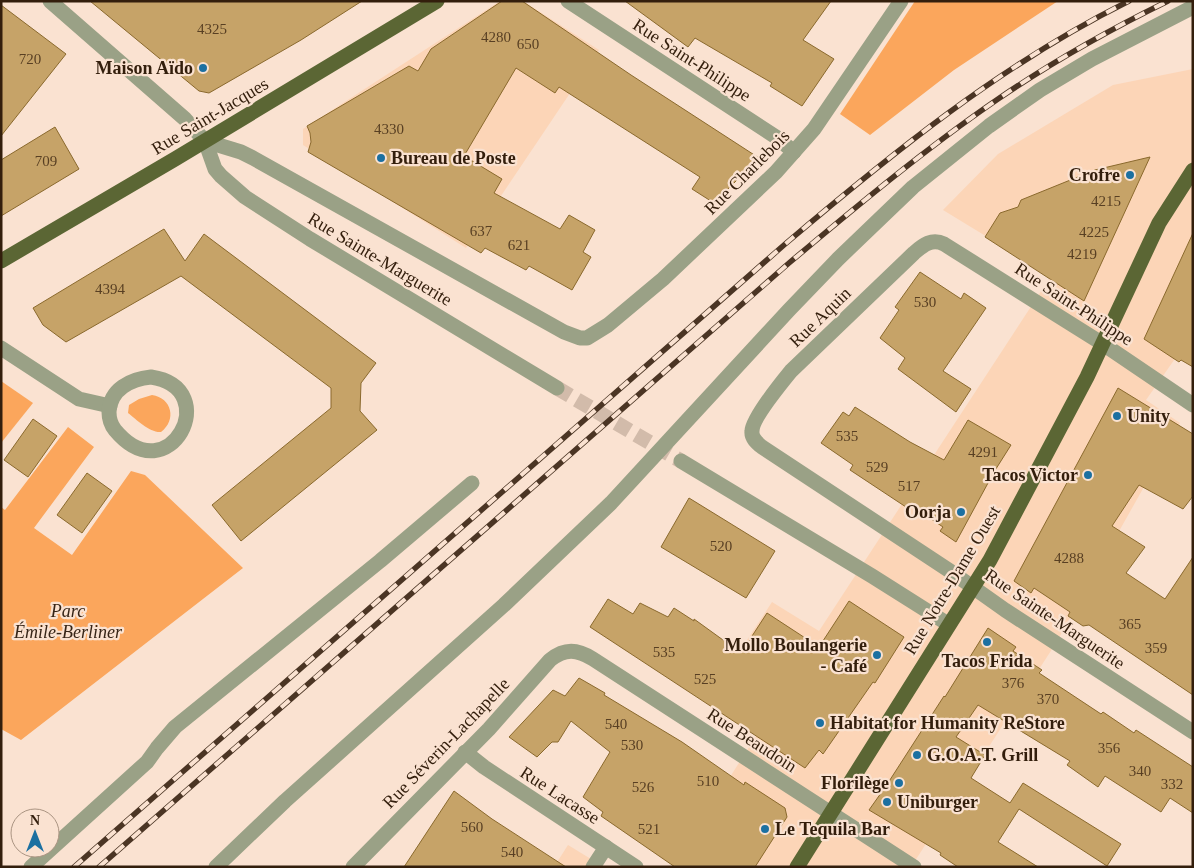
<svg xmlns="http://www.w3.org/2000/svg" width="1194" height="868" font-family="Georgia,serif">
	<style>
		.built { fill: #fcd5b7 }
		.green { fill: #fba65c }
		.building { fill: #c6a368; stroke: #8a692d }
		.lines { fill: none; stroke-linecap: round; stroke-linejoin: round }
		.minor-tunnel { stroke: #d2bbaa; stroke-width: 15; stroke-dasharray: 15 8; stroke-linecap: butt }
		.minor { stroke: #9aa186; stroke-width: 15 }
		.major { stroke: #5b6634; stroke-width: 15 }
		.rail-casing { stroke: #4b3524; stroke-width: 5.5 }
		.rail { stroke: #fae2d1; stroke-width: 4; stroke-dasharray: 11; stroke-linecap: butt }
		.poi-dot { fill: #1c70a1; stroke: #fae2d1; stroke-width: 2 }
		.labels { text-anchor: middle; stroke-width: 4.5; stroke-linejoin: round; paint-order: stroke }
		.number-label { font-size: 15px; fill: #583f23 }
		.street-label { font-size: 18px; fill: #331e0c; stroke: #fae2d1 }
		.poi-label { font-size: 18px; font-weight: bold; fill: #331e0c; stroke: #fae2d1; text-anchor: end }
		.park-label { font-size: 18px; font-style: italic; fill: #372517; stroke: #fae2d1 }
	</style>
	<rect width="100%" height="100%" fill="#fae2d1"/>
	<!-- built -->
	<g class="built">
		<path d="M500 1H523L599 50 466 248 303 145V129Z"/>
		<path d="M1193 69V333L1146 400 1180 423 1056 643 911 867H671L694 826 730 777 758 733 707 701 772 602 819 631 1051 276 943 210 998 154 1113 85Z"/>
		<path d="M568 845 604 867H554Z"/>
	</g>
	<!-- green -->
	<g class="green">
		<path d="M915 1H1058L954 70 870 135 840 114Z"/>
		<path d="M1 381 33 403 1 443Z"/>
		<path d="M152 395C172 398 177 420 161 432 150 433 137 420 128 413L129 405 139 399Z"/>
		<path d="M68 427 94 447 34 528 72 555 131 471 145 475 243 568 21 740 1 729V507L5 510Z"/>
	</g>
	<!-- building -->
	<g class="building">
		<path d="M90 1H362L301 40 209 93 199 91Z"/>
		<path d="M502 1H522L631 75 759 158 714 203 692 189 700 177 559 87 555 93 516 68 464 156 502 179 494 193 560 229 569 215 595 230 583 252 591 257 572 290 529 266 526 270 485 248 481 253 308 152 311 142 310 133 307 126 409 66 418 71 431 49Z"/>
		<path d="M625 1H831L803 40 834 59 802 106 770 86 772 83 695 38 688 47Z"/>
		<path d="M1 5 66 54 1 136Z"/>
		<path d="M55 127 79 169 1 216V160Z"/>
		<path d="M1150 157 1084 301 985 237 1000 213 1018 207 1021 200 1095 170Z"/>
		<path d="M164 229 185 261 204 234 376 363 361 383 360 411 377 430 241 541 212 505 331 408V388L181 276 66 342 43 325 33 308Z"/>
		<path d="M1193 233V367L1181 360 1179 362 1144 339Z"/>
		<path d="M920 272 961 299 964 293 986 308 943 371 971 389 956 412 898 369 905 358 880 338 899 310 895 307Z"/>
		<path d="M1118 388 1193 434V496L1183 509 1139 485 1112 526 1145 547 1126 573 1165 599 1193 557V695L1089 625 1083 626 1068 616 1070 612 1034 588 1031 593 1014 581Z"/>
		<path d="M855 407 910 442 944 460 968 420 1011 445 994 472 956 542 940 531 943 527 912 506 909 509 850 470 853 465 821 443 843 412 849 416Z"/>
		<path d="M33 419 57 436 28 477 4 460Z"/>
		<path d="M87 473 112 491 82 533 57 515Z"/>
		<path d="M689 498 775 551 746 598 661 547Z"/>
		<path d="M608 599 633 614 640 603 668 617 674 608 694 621V619L741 653 767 613 819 647 849 601 904 637 875 683 873 682 823 754 819 750 805 768 590 627Z"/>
		<path d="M988 628 1016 647 1013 651 1042 670 1039 673 1101 714 1103 712 1134 733 1136 730 1193 767V813L1170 798 1161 812 1105 776 1098 787 1067 765 1070 761 978 705 956 737 985 755 971 778 1010 803 1023 783 1121 844 1107 866 1019 809 998 842 1038 867H958L940 855 941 853 869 810 886 786 944 696 945 697Z"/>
		<path d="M579 678 605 693 604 695 682 742 744 785 745 782 785 808 787 817 755 867H675L601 816 603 812 583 797 610 752 571 721 558 742H552L537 757 509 737 553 690 565 696Z"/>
		<path d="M454 791 492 819 566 867H404Z"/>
	</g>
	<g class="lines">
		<!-- minor-tunnel -->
		<path class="minor-tunnel" d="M557 388 681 461"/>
		<!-- minor -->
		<g class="minor">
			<path d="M50 1 185 119 205 141 215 169 221 176 245 197 310 239 557 388"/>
			<path d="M568 1 776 137 794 152"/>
			<path d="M205 141 241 152 253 158 564 332 580 338H587L608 325 663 279 776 172 814 129 901 1"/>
			<path d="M1 348 79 399 110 406"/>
			<path d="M151 377C225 388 169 495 115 430 111 425 109 419 109 412 110 389 131 379 151 377Z"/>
			<path d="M1193 405 1103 344 944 244C932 238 923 245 914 253L791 371C782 382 752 419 752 431 751 438 757 443 762 447L950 571 1005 610 1193 732"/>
			<path d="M681 461 872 576 948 624"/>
			<path d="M465 752 484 767 636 867"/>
			<path d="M31 867 147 762 157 748 175 727 380 561 472 483"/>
			<path d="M216 867 285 801 504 605 611 503 789 310 838 259 913 187 989 126 1040 90 1092 59 1193 7"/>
			<path d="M353 867 489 729 550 660C565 648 577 649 593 659L914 867"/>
			<path d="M593 867 606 847"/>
		</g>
		<!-- major -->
		<g class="major">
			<path d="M1 261 175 159 437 1"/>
			<path d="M797 867 990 560 1087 377 1159 223 1193 170"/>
		</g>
		<defs>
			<g id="rail">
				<path d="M74 867 784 245C891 154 1002 64 1129 1"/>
				<path d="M99 867 789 263C857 206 925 149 998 99 1052 62 1109 30 1168 1"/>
			</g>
		</defs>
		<!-- rail casing -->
		<use href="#rail" class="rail-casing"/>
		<!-- rail -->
		<use href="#rail" class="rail"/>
	</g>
	<!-- markers -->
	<g class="poi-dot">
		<circle cx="203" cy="68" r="5"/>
		<circle cx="381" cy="158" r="5"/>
		<circle cx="1130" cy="175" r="5"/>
		<circle cx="1117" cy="416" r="5"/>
		<circle cx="1088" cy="475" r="5"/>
		<circle cx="961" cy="512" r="5"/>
		<circle cx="987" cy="642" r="5"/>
		<circle cx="877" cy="655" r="5"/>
		<circle cx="820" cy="723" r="5"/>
		<circle cx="917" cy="755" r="5"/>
		<circle cx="899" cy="783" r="5"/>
		<circle cx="887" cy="802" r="5"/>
		<circle cx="765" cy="829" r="5"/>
	</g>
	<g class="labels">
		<!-- number labels -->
		<g class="number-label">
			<text x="212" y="34">4325</text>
			<text x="496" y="42">4280</text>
			<text x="528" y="49">650</text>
			<text x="30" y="64">720</text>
			<text x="389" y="134">4330</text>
			<text x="46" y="166">709</text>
			<text x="1106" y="206">4215</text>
			<text x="481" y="236">637</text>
			<text x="1094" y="237">4225</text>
			<text x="519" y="250">621</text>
			<text x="1082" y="259">4219</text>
			<text x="110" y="294">4394</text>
			<text x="925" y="307">530</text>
			<text x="847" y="441">535</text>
			<text x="983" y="457">4291</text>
			<text x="877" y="472">529</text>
			<text x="909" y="491">517</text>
			<text x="721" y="551">520</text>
			<text x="1069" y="563">4288</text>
			<text x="1130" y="629">365</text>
			<text x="1156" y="653">359</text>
			<text x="664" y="657">535</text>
			<text x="705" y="684">525</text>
			<text x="1013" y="688">376</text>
			<text x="1048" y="704">370</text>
			<text x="616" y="729">540</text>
			<text x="632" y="750">530</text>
			<text x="1109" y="753">356</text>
			<text x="1140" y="776">340</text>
			<text x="708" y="786">510</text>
			<text x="1172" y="789">332</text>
			<text x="643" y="792">526</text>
			<text x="472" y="832">560</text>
			<text x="649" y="834">521</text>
			<text x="512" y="857">540</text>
		</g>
		<!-- street labels -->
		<g class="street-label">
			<text transform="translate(692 60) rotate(33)" y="6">Rue Saint-Philippe</text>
			<text transform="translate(210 116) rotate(-31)" y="6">Rue Saint-Jacques</text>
			<text transform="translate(747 172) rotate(-45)" y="6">Rue Charlebois</text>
			<text transform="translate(380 259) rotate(31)" y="6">Rue Sainte-Marguerite</text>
			<text transform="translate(1074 304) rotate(33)" y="6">Rue Saint-Philippe</text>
			<text transform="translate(820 317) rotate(-44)" y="6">Rue Aquin</text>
			<text transform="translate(952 580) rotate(-59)" y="6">Rue Notre-Dame Ouest</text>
			<text transform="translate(1055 619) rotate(34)" y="6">Rue Sainte-Marguerite</text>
			<text transform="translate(752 740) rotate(33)" y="6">Rue Beaudoin</text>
			<text transform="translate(446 743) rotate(-46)" y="6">Rue Séverin-Lachapelle</text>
			<text transform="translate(560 795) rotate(33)" y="6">Rue Lacasse</text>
		</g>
		<!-- poi labels -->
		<g class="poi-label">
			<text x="193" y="74">Maison Aïdo</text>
			<text x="391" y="164" text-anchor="start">Bureau de Poste</text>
			<text x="1120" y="181">Crofre</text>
			<text x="1127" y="422" text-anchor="start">Unity</text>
			<text x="1078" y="481">Tacos Victor</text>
			<text x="951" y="518">Oorja</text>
			<text x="867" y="651">Mollo Boulangerie<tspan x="867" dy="21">- Café</tspan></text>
			<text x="987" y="667" text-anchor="middle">Tacos Frida</text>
			<text x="830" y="729" text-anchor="start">Habitat for Humanity ReStore</text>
			<text x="927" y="761" text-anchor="start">G.O.A.T. Grill</text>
			<text x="889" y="789">Florilège</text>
			<text x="897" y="808" text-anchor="start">Uniburger</text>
			<text x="775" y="835" text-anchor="start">Le Tequila Bar</text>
		</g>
		<!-- park labels -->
		<g class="park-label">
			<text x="68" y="617">Parc<tspan x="68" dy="21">Émile-Berliner</tspan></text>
		</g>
	</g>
	<!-- border -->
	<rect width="1194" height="868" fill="none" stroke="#331e0c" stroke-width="5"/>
	<!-- north arrow -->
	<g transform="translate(35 833)"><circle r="24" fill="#fae2d1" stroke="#aa9482"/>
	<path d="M0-4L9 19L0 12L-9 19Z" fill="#1c70a1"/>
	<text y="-8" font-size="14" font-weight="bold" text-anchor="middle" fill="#331e0c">N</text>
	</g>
</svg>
